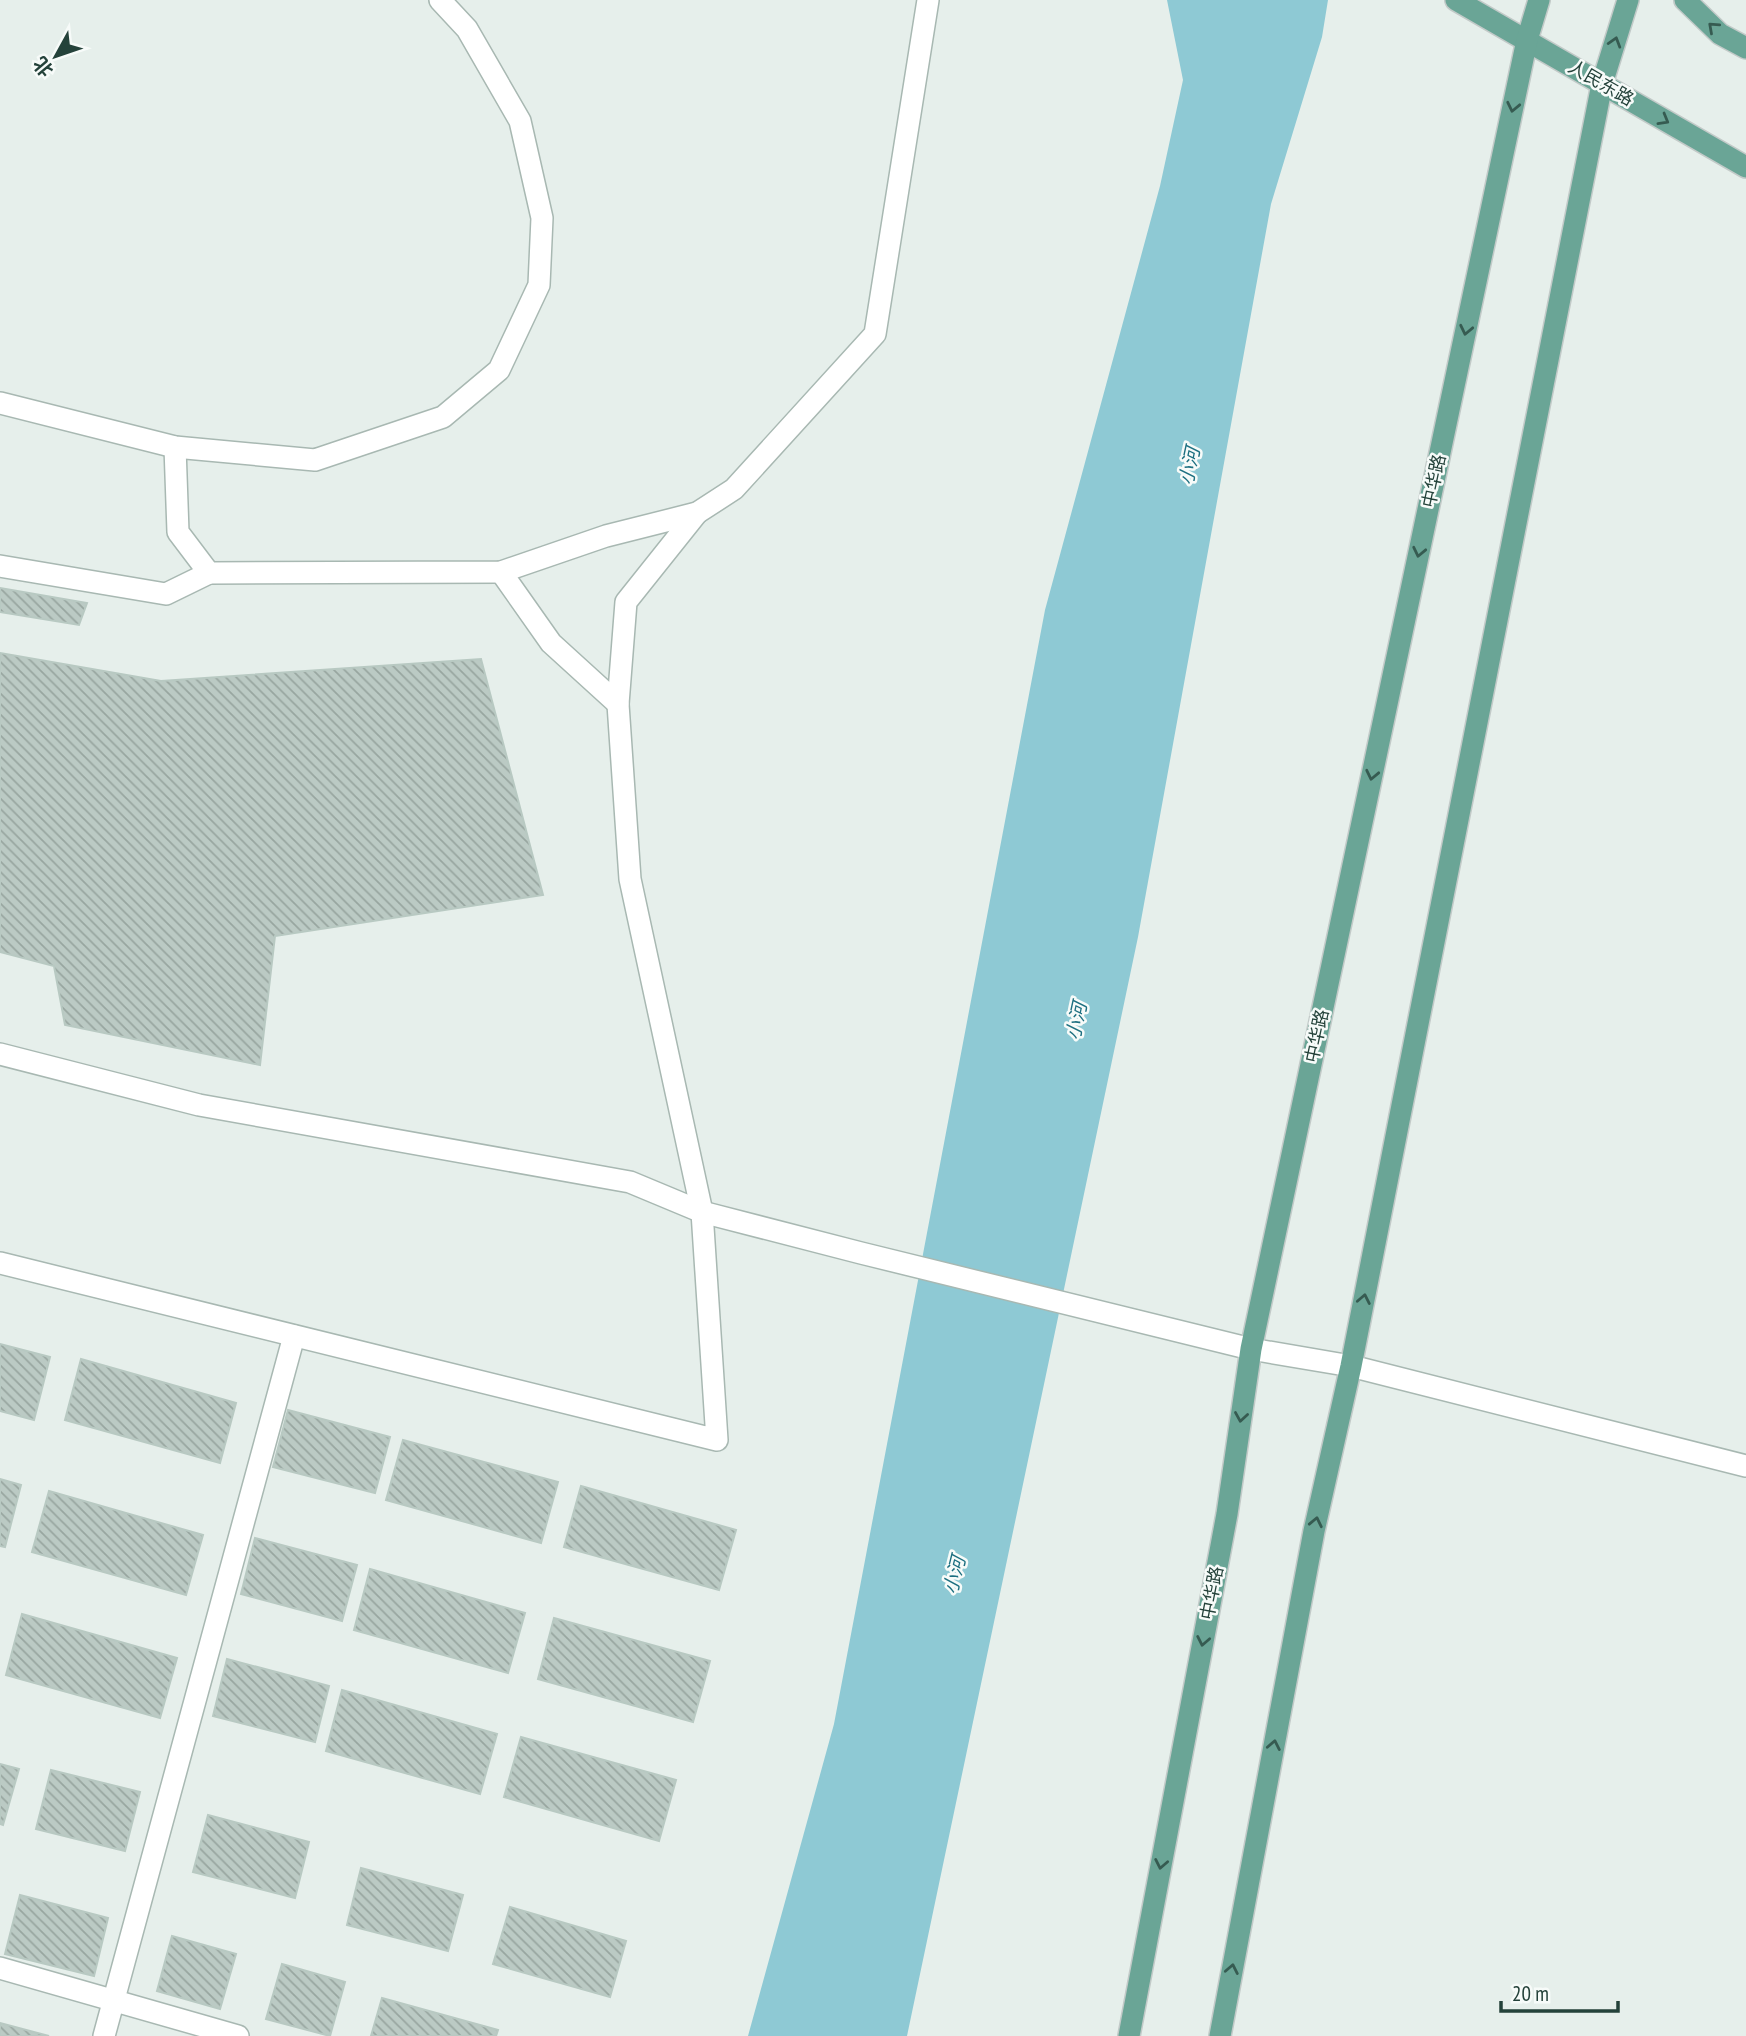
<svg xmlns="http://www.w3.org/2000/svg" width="1746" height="2036" font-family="'PT Sans Narrow','Noto Sans SC',sans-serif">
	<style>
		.water { fill: #8ec9d4 }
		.building { fill: url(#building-back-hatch); stroke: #b8c9c2; stroke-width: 2 }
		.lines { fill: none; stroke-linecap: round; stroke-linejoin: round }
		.minor-casing { stroke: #a8b8b2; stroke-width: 24 }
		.major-casing { stroke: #c2cac8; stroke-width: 24 }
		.minor { stroke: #fff; stroke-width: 21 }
		.major { stroke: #6aa596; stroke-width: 21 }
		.oneway { stroke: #365b51 }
		.labels { text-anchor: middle; stroke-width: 5; stroke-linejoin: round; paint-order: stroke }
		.street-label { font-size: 18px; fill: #24423a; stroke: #f7fbf9 }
		.water-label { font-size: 19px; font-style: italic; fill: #1c6f80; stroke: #f7fbf9 }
	</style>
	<defs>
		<pattern id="building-back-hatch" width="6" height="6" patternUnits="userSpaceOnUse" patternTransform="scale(1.75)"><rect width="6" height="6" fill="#bbcac4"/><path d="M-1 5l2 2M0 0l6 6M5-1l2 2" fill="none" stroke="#98a6a0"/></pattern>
	</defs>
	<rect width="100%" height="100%" fill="#e6efeb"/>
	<!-- water -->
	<path class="water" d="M1167 0H1328L1322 37 1271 204 1138 937 907 2036H748L834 1724 1045 610 1160 186 1183 80Z"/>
	<!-- building -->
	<g class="building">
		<path d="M0 588 87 603 79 625 0 612Z"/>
		<path d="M0 653 161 681 481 659 543 895 275 936 260 1065 65 1025 54 966 0 952Z"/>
		<path d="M0 1344 50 1357 34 1420 0 1411Z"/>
		<path d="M81 1359 236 1403 220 1463 65 1420Z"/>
		<path d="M288 1410 390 1437 375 1493 273 1467Z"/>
		<path d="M403 1440 558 1482 541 1543 386 1500Z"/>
		<path d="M0 1479 21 1485 5 1547 0 1546Z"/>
		<path d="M581 1486 736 1530 719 1590 564 1547Z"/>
		<path d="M49 1491 203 1535 186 1595 32 1552Z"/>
		<path d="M255 1538 357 1565 342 1621 241 1594Z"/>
		<path d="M370 1569 525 1613 508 1673 354 1630Z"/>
		<path d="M22 1614 177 1658 160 1718 6 1675Z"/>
		<path d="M554 1618 710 1661 693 1722 538 1679Z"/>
		<path d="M227 1659 329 1686 315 1742 213 1716Z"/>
		<path d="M342 1690 497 1734 480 1794 326 1751Z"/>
		<path d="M521 1737 676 1780 659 1841 504 1797Z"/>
		<path d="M0 1764 19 1769 3 1825 0 1824Z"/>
		<path d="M51 1770 140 1792 125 1851 36 1829Z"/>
		<path d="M208 1815 309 1842 295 1898 193 1872Z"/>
		<path d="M361 1868 463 1895 448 1951 347 1925Z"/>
		<path d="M20 1895 108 1918 94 1976 5 1954Z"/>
		<path d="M510 1907 626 1941 610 1997 493 1964Z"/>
		<path d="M172 1936 236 1954 220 2009 157 1991Z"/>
		<path d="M282 1964 345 1982 330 2036 266 2019Z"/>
		<path d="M382 1998 498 2030 496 2036H371Z"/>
		<path d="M0 2023 49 2036H0Z"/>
	</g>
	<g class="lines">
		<defs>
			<g id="minor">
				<path d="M0 403 175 447 315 460 443 417 499 370 539 285 542 218 520 121 467 29 440 0"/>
				<path d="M175 447 178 532 209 573 501 572 606 536 697 513 734 489 875 334 928 0"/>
				<path d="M0 566 166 594 209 573"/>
				<path d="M501 572 551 643 618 704"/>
				<path d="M0 1054 199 1105 630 1182 702 1212 861 1253 1251 1349 1351 1366 1746 1466"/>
				<path d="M0 1263 717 1440 702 1212 630 879 618 704 626 602 697 513"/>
				<path d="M0 1968 238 2036"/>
				<path d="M104 2036 294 1336"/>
			</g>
			<g id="major">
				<path d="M1456 0 1746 167"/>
				<path d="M1685 0 1720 34 1746 48"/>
				<path d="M1129 2036 1227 1514 1251 1349 1527 40 1539 0"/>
				<path d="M1220 2036 1314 1531 1351 1366 1602 84 1628 0"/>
			</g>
		</defs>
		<!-- minor casing -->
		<use href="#minor" class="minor-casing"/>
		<!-- major casing -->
		<use href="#major" class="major-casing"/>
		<!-- minor -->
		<use href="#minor" class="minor"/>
		<!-- major -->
		<use href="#major" class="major"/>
	</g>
	<!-- one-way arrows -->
	<defs><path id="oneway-chevron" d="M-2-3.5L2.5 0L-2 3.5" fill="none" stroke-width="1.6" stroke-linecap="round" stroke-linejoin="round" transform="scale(1.75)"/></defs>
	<g class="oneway">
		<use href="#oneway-chevron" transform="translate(1713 27) rotate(-138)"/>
		<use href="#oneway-chevron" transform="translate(1615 42) rotate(-73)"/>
		<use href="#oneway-chevron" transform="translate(1513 107) rotate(102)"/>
		<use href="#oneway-chevron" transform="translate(1664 120) rotate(30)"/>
		<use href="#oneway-chevron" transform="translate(1466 330) rotate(102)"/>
		<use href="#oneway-chevron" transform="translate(1419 552) rotate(102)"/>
		<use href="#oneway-chevron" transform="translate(1372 775) rotate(102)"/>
		<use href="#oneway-chevron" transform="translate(1364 1299) rotate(-79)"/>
		<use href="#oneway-chevron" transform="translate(1241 1417) rotate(99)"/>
		<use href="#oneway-chevron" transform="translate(1316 1522) rotate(-78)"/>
		<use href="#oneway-chevron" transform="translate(1203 1641) rotate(101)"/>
		<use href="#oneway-chevron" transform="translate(1274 1745) rotate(-79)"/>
		<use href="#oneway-chevron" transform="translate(1161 1864) rotate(101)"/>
		<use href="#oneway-chevron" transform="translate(1232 1969) rotate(-79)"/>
	</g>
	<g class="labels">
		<!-- street labels -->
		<g class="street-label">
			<text transform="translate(1601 83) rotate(30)" y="6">人民东路</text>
			<text transform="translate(1434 481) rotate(-78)" y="6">中华路</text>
			<text transform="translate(1317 1036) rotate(-78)" y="6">中华路</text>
			<text transform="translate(1212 1593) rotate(-79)" y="6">中华路</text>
		</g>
		<!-- water labels -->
		<g class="water-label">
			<text transform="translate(1189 466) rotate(-78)" y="7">小河</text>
			<text transform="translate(1076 1021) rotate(-78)" y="7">小河</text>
			<text transform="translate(954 1575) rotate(-76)" y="7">小河</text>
		</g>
	</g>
	<!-- north arrow -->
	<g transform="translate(56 56) rotate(230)" stroke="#f7fbf9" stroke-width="5" paint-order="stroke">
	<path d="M0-5L12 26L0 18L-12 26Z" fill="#24423a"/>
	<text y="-10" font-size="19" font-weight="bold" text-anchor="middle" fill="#24423a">北</text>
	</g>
	<!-- scale -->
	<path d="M1501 2001v10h117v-10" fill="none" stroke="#24423a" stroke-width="3.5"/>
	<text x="1512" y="2001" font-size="21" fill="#24423a" stroke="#f7fbf9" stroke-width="5" paint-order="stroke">20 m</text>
</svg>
